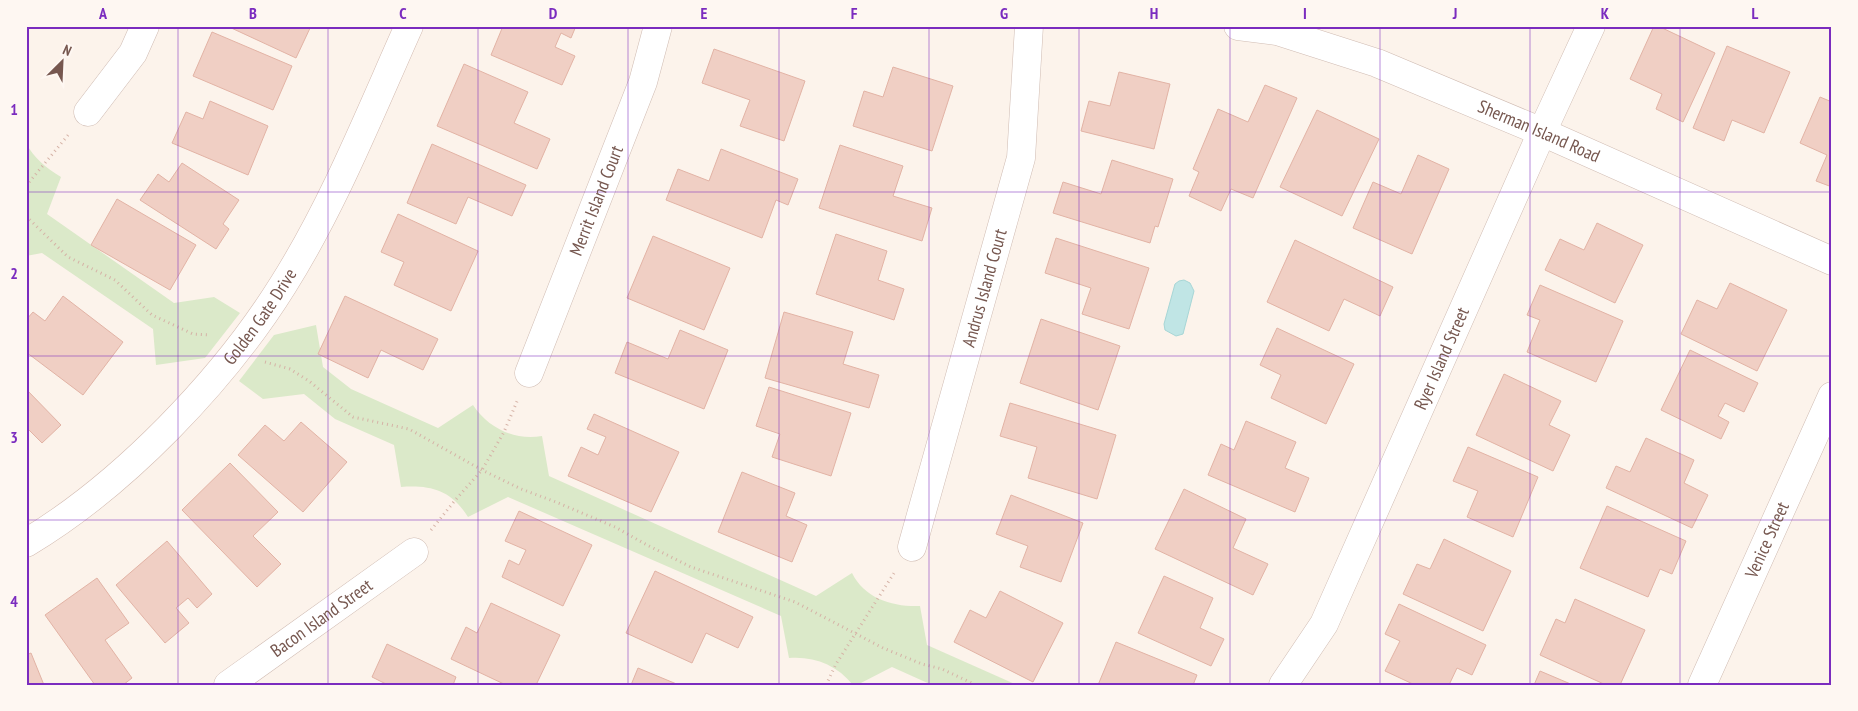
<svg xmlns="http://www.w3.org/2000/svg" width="1858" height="711" font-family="'PT Sans Narrow',sans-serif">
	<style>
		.green { fill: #dbe9c9 }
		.water { fill: #c0e5e5; stroke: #a7d6d6 }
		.building { fill: #f0cfc4; stroke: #e2b3a5 }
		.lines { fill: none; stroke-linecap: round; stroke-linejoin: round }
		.street-casing { stroke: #d0bcb3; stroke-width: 29 }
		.secondary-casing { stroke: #d3bbb1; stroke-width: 29 }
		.path { stroke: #d5b2a6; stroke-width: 3; stroke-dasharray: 1 4; stroke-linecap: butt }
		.street { stroke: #fff; stroke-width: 28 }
		.secondary { stroke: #fff; stroke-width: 28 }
		.grid { fill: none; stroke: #7b2cbf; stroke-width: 1; stroke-opacity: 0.55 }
		.labels { text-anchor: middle; stroke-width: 5; stroke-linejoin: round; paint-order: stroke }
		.street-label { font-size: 18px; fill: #76574f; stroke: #fef7f2 }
		.neatline { fill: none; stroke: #7b2cbf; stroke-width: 2 }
		.grid-label { font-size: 16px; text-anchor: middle; font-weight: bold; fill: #7b2cbf }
	</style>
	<rect width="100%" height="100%" fill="#fcf3eb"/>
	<!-- green -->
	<g class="green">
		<path d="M26 143C34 158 46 168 61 177L47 214 174 303 214 297 240 313 205 358 156 365 153 329 42 253 26 256Z"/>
		<path d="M316 325 323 367 351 389 438 428 473 405C488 428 515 441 542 436L549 476 816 596 852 573C865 599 893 607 920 606L927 645 1017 685H932L892 667 857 685H853C837 665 814 656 789 658L781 616 508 497 468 517C451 490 431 485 401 487L394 445 335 419 304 394 263 399 239 381 274 335Z"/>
	</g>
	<!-- water -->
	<path class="water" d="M1184 280 1190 283 1194 291 1183 334 1176 336 1165 330 1164 324 1175 284 1179 281Z"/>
	<!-- building -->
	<g class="building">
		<path d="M227 26H311L296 58Z"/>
		<path d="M503 26H576L571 38 561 33 555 47 575 56 562 85 491 55Z"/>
		<path d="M1654 26H1658L1715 53 1683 122 1656 109 1662 94 1630 79Z"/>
		<path d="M212 32 292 66 273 110 193 76Z"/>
		<path d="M1727 46 1790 72 1764 133 1732 120 1724 141 1693 128Z"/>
		<path d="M714 49 805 81 784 141 740 126 750 100 702 83Z"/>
		<path d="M464 64 528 92 514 123 550 139 537 169 437 126Z"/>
		<path d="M893 67 953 86 932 151 853 126 864 91 883 97Z"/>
		<path d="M1119 72 1170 84 1154 149 1081 131 1089 101 1110 106Z"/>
		<path d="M1265 85 1297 98 1253 198 1231 189 1221 211 1189 196 1199 172 1193 169 1218 109 1248 122Z"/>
		<path d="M1820 97 1832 102V187L1816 181 1827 155 1800 143Z"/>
		<path d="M210 101 268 126 248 175 172 143 186 112 203 119Z"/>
		<path d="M1317 110 1379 139 1342 216 1280 187Z"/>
		<path d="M432 144 526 185 512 216 468 197 456 224 407 203Z"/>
		<path d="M840 145 903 166 893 196 932 208 922 241 819 208Z"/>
		<path d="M721 149 798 179 788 205 776 200 762 238 666 200 678 169 709 181Z"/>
		<path d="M1418 155 1449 169 1412 254 1353 228 1373 182 1401 194Z"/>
		<path d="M1112 160 1173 179 1158 227 1155 226 1150 243 1053 213 1063 182 1101 194Z"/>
		<path d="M182 163 239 200 223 224 229 229 216 249 140 200 158 174 169 182Z"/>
		<path d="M117 199 196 245 170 290 91 245Z"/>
		<path d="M398 214 478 251 451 311 394 285 404 262 381 252Z"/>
		<path d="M1597 223 1643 245 1615 303 1545 270 1560 239 1584 250Z"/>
		<path d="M836 234 887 251 878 280 904 289 894 320 816 294Z"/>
		<path d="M653 236 730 268 704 330 627 298Z"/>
		<path d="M1056 238 1149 268 1129 329 1082 314 1091 288 1045 273Z"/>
		<path d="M1295 240 1393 287 1380 316 1344 299 1329 331 1267 302Z"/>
		<path d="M1730 283 1787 310 1757 371 1681 334 1697 300 1717 309Z"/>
		<path d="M1540 285 1623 321 1596 382 1527 352 1540 320 1527 315Z"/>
		<path d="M63 296 123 342 83 395 26 352V320L33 312 45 321Z"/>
		<path d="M345 296 438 339 423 370 381 350 368 378 318 354Z"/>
		<path d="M784 312 853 332 843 364 879 375 869 408 765 378Z"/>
		<path d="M1041 319 1120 346 1098 410 1020 383Z"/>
		<path d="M1277 328 1354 364 1326 424 1271 398 1281 375 1260 365Z"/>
		<path d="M680 330 728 350 704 409 615 373 627 342 668 359Z"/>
		<path d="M1690 350 1758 383 1744 412 1725 403 1718 416 1729 422 1721 439 1661 410Z"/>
		<path d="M1504 374 1561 401 1549 425 1570 435 1553 471 1476 435Z"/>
		<path d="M769 387 851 413 831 476 772 457 780 434 756 426Z"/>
		<path d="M26 389 61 425 42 443 26 427Z"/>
		<path d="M1010 403 1116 435 1097 499 1028 478 1037 447 1000 436Z"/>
		<path d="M594 414 679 452 651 512 568 476 581 447 598 455 606 437 587 429Z"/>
		<path d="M1246 421 1296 442 1285 468 1309 478 1295 512 1208 475 1221 444 1234 450Z"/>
		<path d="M301 422 347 462 303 512 238 455 265 425 284 441Z"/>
		<path d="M1646 438 1694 460 1684 483 1708 495 1692 528 1606 488 1616 466 1630 472Z"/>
		<path d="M1468 447 1538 477 1513 537 1467 517 1478 491 1453 481Z"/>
		<path d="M230 463 278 512 253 536 281 564 257 587 182 510Z"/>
		<path d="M742 472 795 493 786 516 807 525 792 562 718 532Z"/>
		<path d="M1184 489 1246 519 1233 548 1268 564 1253 595 1155 549Z"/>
		<path d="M1011 495 1083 523 1061 582 1020 567 1028 546 996 534Z"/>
		<path d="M1607 506 1686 541 1672 574 1660 569 1648 597 1580 568Z"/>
		<path d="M519 511 592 545 563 606 502 577 509 560 519 565 526 550 505 541Z"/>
		<path d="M1444 539 1511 571 1483 631 1403 594 1417 564 1430 569Z"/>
		<path d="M167 541 212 594 197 608 188 598 176 608 189 623 165 643 116 585Z"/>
		<path d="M655 571 753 617 738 648 706 633 692 663 626 633Z"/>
		<path d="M1164 576 1213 598 1200 628 1224 639 1211 666 1138 633Z"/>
		<path d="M97 578 129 623 105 640 132 678 123 685H95L45 615Z"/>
		<path d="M1000 591 1063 623 1033 682 954 642 970 610 986 618Z"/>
		<path d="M1575 599 1645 630 1620 685H1606L1540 655 1556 619 1565 623Z"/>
		<path d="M491 603 560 635 536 685H506L451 659 466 627 477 633Z"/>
		<path d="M1399 604 1486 645 1472 675 1457 668 1449 685H1415L1385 671 1400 641 1385 634Z"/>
		<path d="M1116 642 1197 675 1193 685H1098Z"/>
		<path d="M387 644 456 677 453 685H388L372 677Z"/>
		<path d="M31 653 44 685H26V655Z"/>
		<path d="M638 668 679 685H631Z"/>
		<path d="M1540 671 1573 685H1534Z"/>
	</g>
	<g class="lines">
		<defs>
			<g id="street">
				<path id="s1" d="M1238 26 1277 31 1377 63 1542 132 1832 261"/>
				<path d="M88 112 133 53 145 26"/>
				<path id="s2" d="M529 373 643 82 658 26"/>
				<path id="s3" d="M912 547 1021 158 1029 26"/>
				<path id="s4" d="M228 685 414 552"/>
				<path id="s5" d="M1283 685 1324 624 1542 132 1591 26"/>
				<path id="s6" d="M1702 685 1832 396"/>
			</g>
			<g id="secondary">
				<path id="s7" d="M26 543C123 485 223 381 283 285 334 204 370 113 409 26"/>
			</g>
		</defs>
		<!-- street casing -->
		<use href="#street" class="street-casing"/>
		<!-- secondary casing -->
		<use href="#secondary" class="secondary-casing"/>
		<!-- path -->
		<g class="path">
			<path d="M26 186 69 134"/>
			<path d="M26 216 68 257 115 280 152 315 193 334 210 335"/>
			<path d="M265 362 290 369 309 381 353 417 409 429 482 470 521 489 556 502 615 527 647 545 691 567 795 602 883 648 922 664 942 669 976 685"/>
			<path d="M431 530 457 498 482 470 504 432 518 399"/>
			<path d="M826 685 836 664 896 570"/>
		</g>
		<!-- street -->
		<use href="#street" class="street"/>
		<!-- secondary -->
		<use href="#secondary" class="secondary"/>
	</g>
	<!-- grid -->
	<path class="grid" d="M178 26V685M328 26V685M478 26V685M628 26V685M779 26V685M929 26V685M1079 26V685M1230 26V685M1380 26V685M1530 26V685M1680 26V685M26 192H1832M26 356H1832M26 520H1832"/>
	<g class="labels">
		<!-- street labels -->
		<g class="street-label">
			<text dy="6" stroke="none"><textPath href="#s1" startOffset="320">Sherman Island Road</textPath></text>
			<text dy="6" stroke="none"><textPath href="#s2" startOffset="185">Merrit Island Court</textPath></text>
			<text dy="6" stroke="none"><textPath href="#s3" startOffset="269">Andrus Island Court</textPath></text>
			<text dy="6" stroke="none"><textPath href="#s7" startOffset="328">Golden Gate Drive</textPath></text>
			<text dy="6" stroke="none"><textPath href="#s5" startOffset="364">Ryer Island Street</textPath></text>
			<text dy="6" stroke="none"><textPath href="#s6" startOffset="159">Venice Street</textPath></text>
			<text dy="6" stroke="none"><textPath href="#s4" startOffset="115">Bacon Island Street</textPath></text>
		</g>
	</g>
	<!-- border -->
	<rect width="1858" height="711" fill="none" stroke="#fef7f2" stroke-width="55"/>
	<!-- north arrow -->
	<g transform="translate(62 62) rotate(24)" stroke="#fef7f2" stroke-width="4" paint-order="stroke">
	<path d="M0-4L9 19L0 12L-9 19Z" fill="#76574f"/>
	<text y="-8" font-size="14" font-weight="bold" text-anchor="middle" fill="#76574f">N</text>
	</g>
	<rect x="28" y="28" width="1802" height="656" class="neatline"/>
	<g class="grid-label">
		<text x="103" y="19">A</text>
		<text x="253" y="19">B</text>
		<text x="403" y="19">C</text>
		<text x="553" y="19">D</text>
		<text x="704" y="19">E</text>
		<text x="854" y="19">F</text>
		<text x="1004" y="19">G</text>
		<text x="1154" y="19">H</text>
		<text x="1305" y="19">I</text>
		<text x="1455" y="19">J</text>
		<text x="1605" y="19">K</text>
		<text x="1755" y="19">L</text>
		<text x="14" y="115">1</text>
		<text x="14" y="279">2</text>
		<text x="14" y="443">3</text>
		<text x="14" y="607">4</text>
	</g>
</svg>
